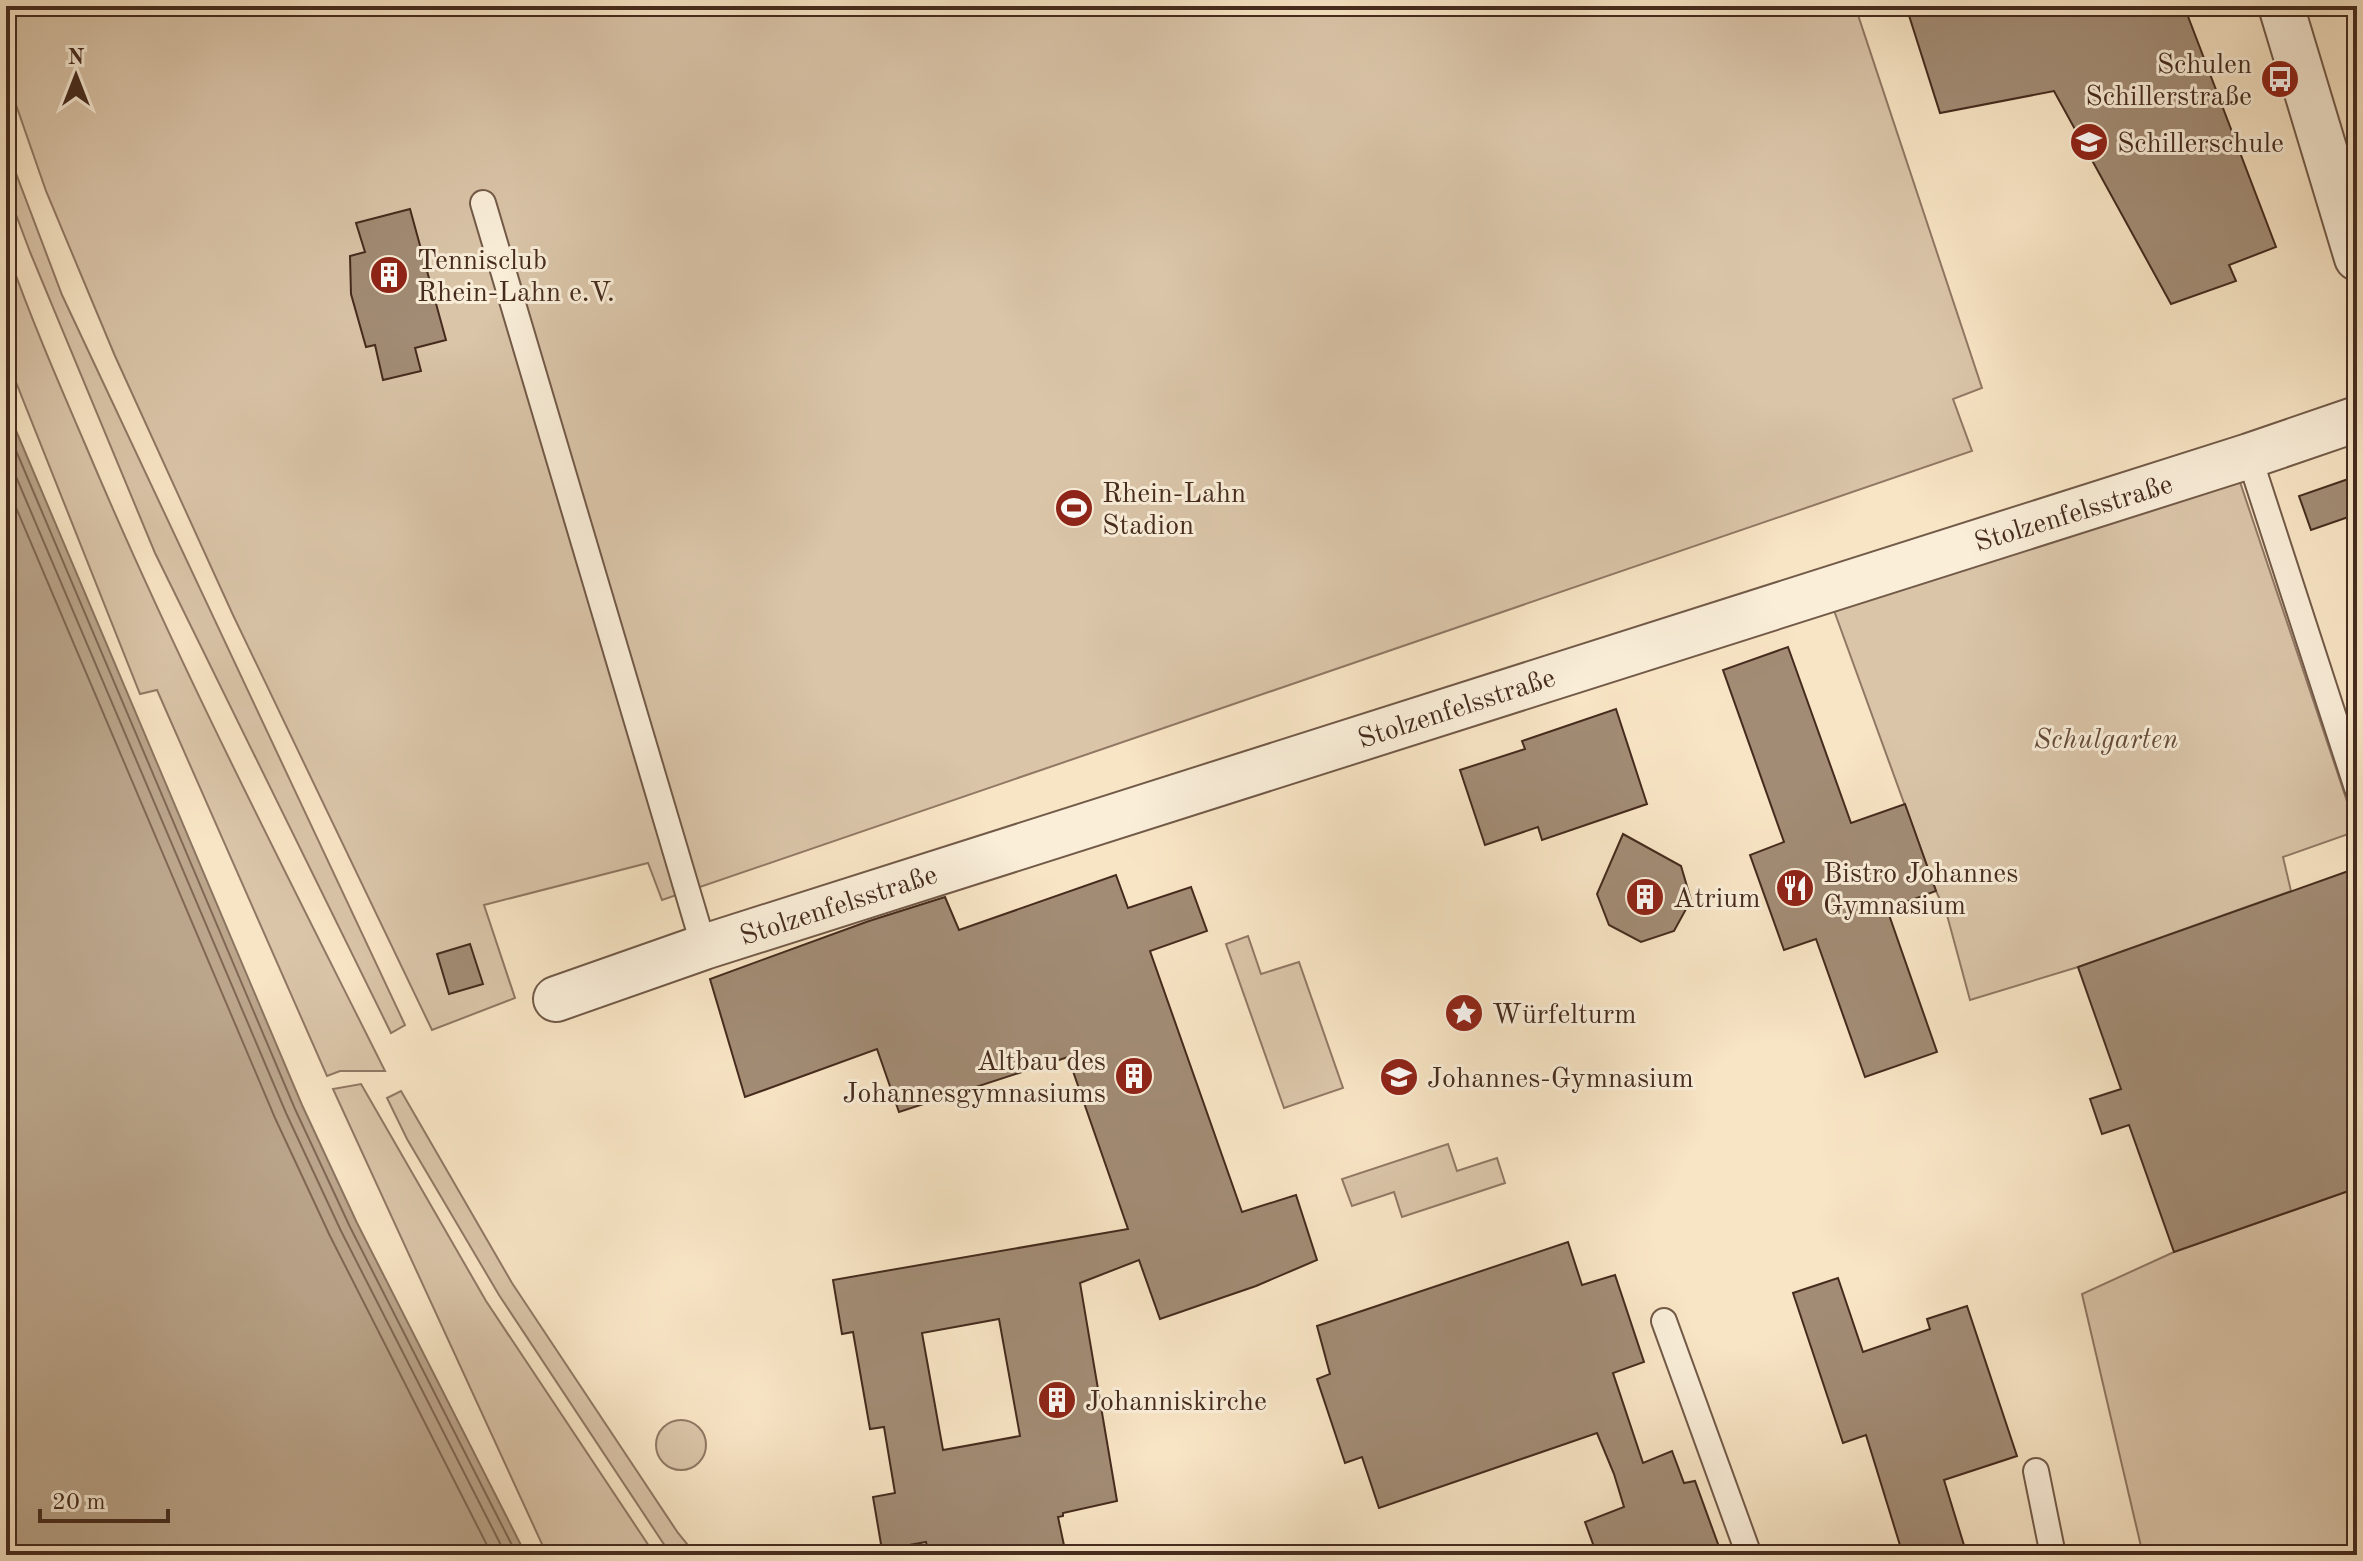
<svg xmlns="http://www.w3.org/2000/svg" width="2363" height="1561" font-family="'Old Standard TT',serif">
	<style>
		.green { fill: #dac5a9; stroke: #907864; stroke-width: 2 }
		.water { fill: #bba68c; stroke: #8c7560; stroke-width: 2 }
		.lines { fill: none; stroke-linecap: round; stroke-linejoin: round }
		.shore { stroke: #806855; stroke-width: 2 }
		.building { fill: #a28c75; stroke: #452b1e; stroke-width: 2; fill-rule: evenodd }
		.service-casing { stroke: #725a48; stroke-width: 28 }
		.minor-casing { stroke: #725a48; stroke-width: 48 }
		.service { stroke: #faeed9; stroke-width: 24 }
		.minor { stroke: #faeed9; stroke-width: 44 }
		.labels { text-anchor: middle; stroke-width: 6; stroke-linejoin: round; paint-order: stroke }
		.poi-label { font-size: 28px; fill: #452b1e; stroke: #faeed9; text-anchor: start }
		.street-label { font-size: 28px; fill: #452b1e; stroke: #faeed9 }
		.park-label { font-size: 28px; font-style: italic; fill: #634a3a; stroke: #faeed9 }
	</style>
	<rect width="100%" height="100%" fill="#f8e5c5"/>
	<filter id="stains"><feTurbulence type="fractalNoise" baseFrequency=".0025" numOctaves="4"/><feColorMatrix values="0 0 0 0 .2 0 0 0 0 .09 0 0 0 0 .02 0 0 0 .5 -.17"/></filter>
	<radialGradient id="worn" r=".72"><stop offset=".6" stop-color="#630" stop-opacity="0"/><stop offset="1" stop-color="#630" stop-opacity=".3"/></radialGradient>
	<!-- green -->
	<g class="green">
		<path d="M6 6H1855L1982 388 1953 399 1972 451 662 900 648 863 484 905 515 998 432 1030 233 615 115 356 46 191 6 76Z"/>
		<path d="M6 147 62 295 405 1025 391 1033 155 553 30 252 6 188Z"/>
		<path d="M6 248C29 314 57 379 85 444 175 658 281 863 385 1071H340L327 1076 157 690 140 694 6 357Z"/>
		<path d="M2240 482 2357 831 2283 857 2291 891 2078 967 1970 1000 1947 915 1936 891 1832 605Z"/>
		<path d="M1248 936 1261 974 1299 962 1343 1088 1284 1108 1226 944Z"/>
		<path d="M361 1084 486 1301 655 1555H547L333 1089Z"/>
		<path d="M401 1091 512 1283 678 1533 696 1555H671L499 1295 407 1139 387 1098Z"/>
		<path d="M1448 1144 1457 1171 1497 1158 1505 1183 1402 1217 1394 1192 1352 1206 1342 1179Z"/>
		<path d="M2357 1188V1555H2143L2082 1294 2174 1252Z"/>
		<circle cx="681" cy="1445" r="25"/>
	</g>
	<!-- water -->
	<path class="water" d="M6 407 302 1105 357 1223 526 1555H6Z"/>
	<g class="lines">
		<!-- shore -->
		<g class="shore">
			<path d="M6 427 295 1109 350 1227 517 1555"/>
			<path d="M6 453 286 1113 341 1231 506 1555"/>
			<path d="M6 484 275 1118 330 1236 492 1555"/>
		</g>
	</g>
	<!-- building -->
	<g class="building">
		<path d="M1906 6H2184L2276 247 2229 265 2236 281 2171 304 2054 91 1940 113Z"/>
		<path d="M410 209 446 340 415 348 421 371 383 380 375 345 366 347 351 294 350 256 365 252 356 223Z"/>
		<path d="M2357 476V514L2311 530 2299 496Z"/>
		<path d="M1788 647 1851 823 1905 804 1936 891 1887 909 1937 1052 1865 1077 1816 939 1784 950 1750 855 1784 842 1723 670Z"/>
		<path d="M1616 709 1647 804 1542 840 1538 827 1485 845 1460 770 1525 749 1522 741Z"/>
		<path d="M1623 834 1681 866 1691 900 1674 931 1641 942 1609 925 1597 894Z"/>
		<path d="M2357 868V1188L2174 1252 2129 1125 2102 1134 2090 1099 2121 1089 2078 967Z"/>
		<path d="M1116 875 1128 908 1191 887 1207 931 1150 951 1242 1212 1296 1195 1317 1260 1256 1286 1160 1319 1139 1260 1080 1283 1117 1501 1063 1513V1516L1058 1517 1065 1550 1040 1555H929L926 1542 882 1550 873 1497 895 1493 884 1427 870 1429 853 1332 842 1334 833 1280 1128 1229 1068 1057 899 1112 877 1049 745 1097 710 979 869 921 945 897 959 930ZM999 1319 1020 1436 943 1450 922 1333Z"/>
		<path d="M470 944 483 984 449 994 437 954Z"/>
		<path d="M1568 1242 1582 1285 1615 1275 1644 1362 1613 1373 1643 1463 1672 1451 1684 1483 1695 1481 1722 1555H1597L1585 1522 1624 1507 1614 1474 1597 1433 1379 1508 1362 1457 1345 1463 1317 1379 1330 1374 1317 1326Z"/>
		<path d="M1838 1278 1863 1352 1930 1329 1927 1319 1967 1306 2017 1456 1944 1480 1967 1555H1903L1866 1435 1843 1443 1793 1293Z"/>
	</g>
	<g class="lines">
		<defs>
			<g id="service">
				<path d="M483 203 704 947"/>
				<path d="M2249 456 2357 788"/>
				<path d="M1664 1321 1749 1555"/>
				<path d="M2036 1471 2053 1555"/>
			</g>
			<g id="minor">
				<path d="M2281 6 2357 258"/>
				<path d="M556 999 704 947 2249 456 2357 419"/>
			</g>
		</defs>
		<!-- service casing -->
		<use href="#service" class="service-casing"/>
		<!-- minor casing -->
		<use href="#minor" class="minor-casing"/>
		<!-- service -->
		<use href="#service" class="service"/>
		<!-- minor -->
		<use href="#minor" class="minor"/>
	</g>
	<!-- icons -->
	<defs>
		<symbol id="bus-disc" viewBox="-11 -11 22 22"><circle r="9.5" fill="#8f2418" stroke="#faeed9"/><path d="M-5-6H5V4H4V6H2V4H-2V6H-4V4H-5ZM-3.5-4V0h7V-4ZM-3.5 1.2v1.5H-2V1.2ZM2 1.2v1.5H3.5V1.2Z" fill="#fff"/></symbol>
		<symbol id="school-disc" viewBox="-11 -11 22 22"><circle r="9.5" fill="#8f2418" stroke="#faeed9"/><path d="M0-5L7-2L0 1L-7-2ZM-4 1L0 2.5L4 1V4Q0 6-4 4Z" fill="#fff"/></symbol>
		<symbol id="building-disc" viewBox="-11 -11 22 22"><circle r="9.5" fill="#8f2418" stroke="#faeed9"/><path d="M-4-6H4V6H1V3H-1V6H-4ZM-2.5-4.3h1.7v1.8h-1.7ZM.8-4.3h1.7v1.8H.8ZM-2.5-1h1.7V.8h-1.7ZM.8-1h1.7V.8H.8Z" fill="#fff"/></symbol>
		<symbol id="stadium-disc" viewBox="-11 -11 22 22"><circle r="9.5" fill="#8f2418" stroke="#faeed9"/><path d="M0-5a6.5 5 0 1 0 0 10a6.5 5 0 1 0 0-10ZM-3.5-1.8h7v3.6h-7Z" fill="#fff"/></symbol>
		<symbol id="restaurant-disc" viewBox="-11 -11 22 22"><circle r="9.5" fill="#8f2418" stroke="#faeed9"/><path d="M-5-6h1v4h1v-4h1v4h1v-4h1v5L-1.5 .5V6h-2V.5L-5-1ZM5-6V6H3V1.5H1.5Q1.5-4 5-6Z" fill="#fff"/></symbol>
		<symbol id="sight-disc" viewBox="-11 -11 22 22"><circle r="9.5" fill="#8f2418" stroke="#faeed9"/><path d="M0-6L1.8-2.2L6-1.7L2.9 1.2L3.7 5.4L0 3.3L-3.7 5.4L-2.9 1.2L-6-1.7L-1.8-2.2Z" fill="#fff"/></symbol>
	</defs>
	<g fill-rule="evenodd">
		<use href="#bus-disc" x="2258" y="57" width="44" height="44"/>
		<use href="#school-disc" x="2067" y="120" width="44" height="44"/>
		<use href="#building-disc" x="367" y="253" width="44" height="44"/>
		<use href="#stadium-disc" x="1052" y="486" width="44" height="44"/>
		<use href="#restaurant-disc" x="1773" y="866" width="44" height="44"/>
		<use href="#building-disc" x="1623" y="875" width="44" height="44"/>
		<use href="#sight-disc" x="1442" y="991" width="44" height="44"/>
		<use href="#building-disc" x="1112" y="1054" width="44" height="44"/>
		<use href="#school-disc" x="1377" y="1055" width="44" height="44"/>
		<use href="#building-disc" x="1035" y="1378" width="44" height="44"/>
	</g>
	<g class="labels">
		<!-- poi labels -->
		<g class="poi-label">
			<text x="2252" y="73" text-anchor="end">Schulen<tspan x="2252" dy="32">Schillerstraße</tspan></text>
			<text x="2117" y="152">Schillerschule</text>
			<text x="417" y="269">Tennisclub<tspan x="417" dy="32">Rhein-Lahn e.V.</tspan></text>
			<text x="1102" y="502">Rhein-Lahn<tspan x="1102" dy="32">Stadion</tspan></text>
			<text x="1823" y="882">Bistro Johannes<tspan x="1823" dy="32">Gymnasium</tspan></text>
			<text x="1673" y="907">Atrium</text>
			<text x="1492" y="1023">Würfelturm</text>
			<text x="1106" y="1070" text-anchor="end">Altbau des<tspan x="1106" dy="32">Johannesgymnasiums</tspan></text>
			<text x="1427" y="1087">Johannes-Gymnasium</text>
			<text x="1085" y="1410">Johanniskirche</text>
		</g>
		<!-- street labels -->
		<g class="street-label">
			<text transform="translate(2073 512) rotate(-17)" y="10">Stolzenfelsstraße</text>
			<text transform="translate(1456 707) rotate(-18)" y="10">Stolzenfelsstraße</text>
			<text transform="translate(838 904) rotate(-18)" y="10">Stolzenfelsstraße</text>
		</g>
		<!-- park labels -->
		<g class="park-label">
			<text x="2106" y="748">Schulgarten</text>
		</g>
	</g>
	<!-- margin -->
	<rect width="2363" height="1561" fill="none" stroke="#f8e5c5" stroke-width="32"/>
	<rect x="8" y="8" width="2347" height="1545" fill="none" stroke="#452b1e" stroke-width="4"/>
	<rect x="16" y="16" width="2331" height="1529" fill="none" stroke="#452b1e" stroke-width="2"/>
	<!-- north arrow -->
	<g transform="translate(76 76)" stroke="#faeed9" stroke-width="6" paint-order="stroke">
	<path d="M0-6L14 30L0 20L-14 30Z" fill="#452b1e"/>
	<text y="-12" font-size="22" font-weight="bold" text-anchor="middle" fill="#452b1e">N</text>
	</g>
	<!-- scale -->
	<path d="M40 1509v12h128v-12" fill="none" stroke="#452b1e" stroke-width="4"/>
	<text x="52" y="1509" font-size="24" fill="#452b1e" stroke="#faeed9" stroke-width="6" paint-order="stroke">20 m</text>
	<rect width="100%" height="100%" filter="url(#stains)"/>
	<rect width="100%" height="100%" fill="url(#worn)"/>
</svg>
